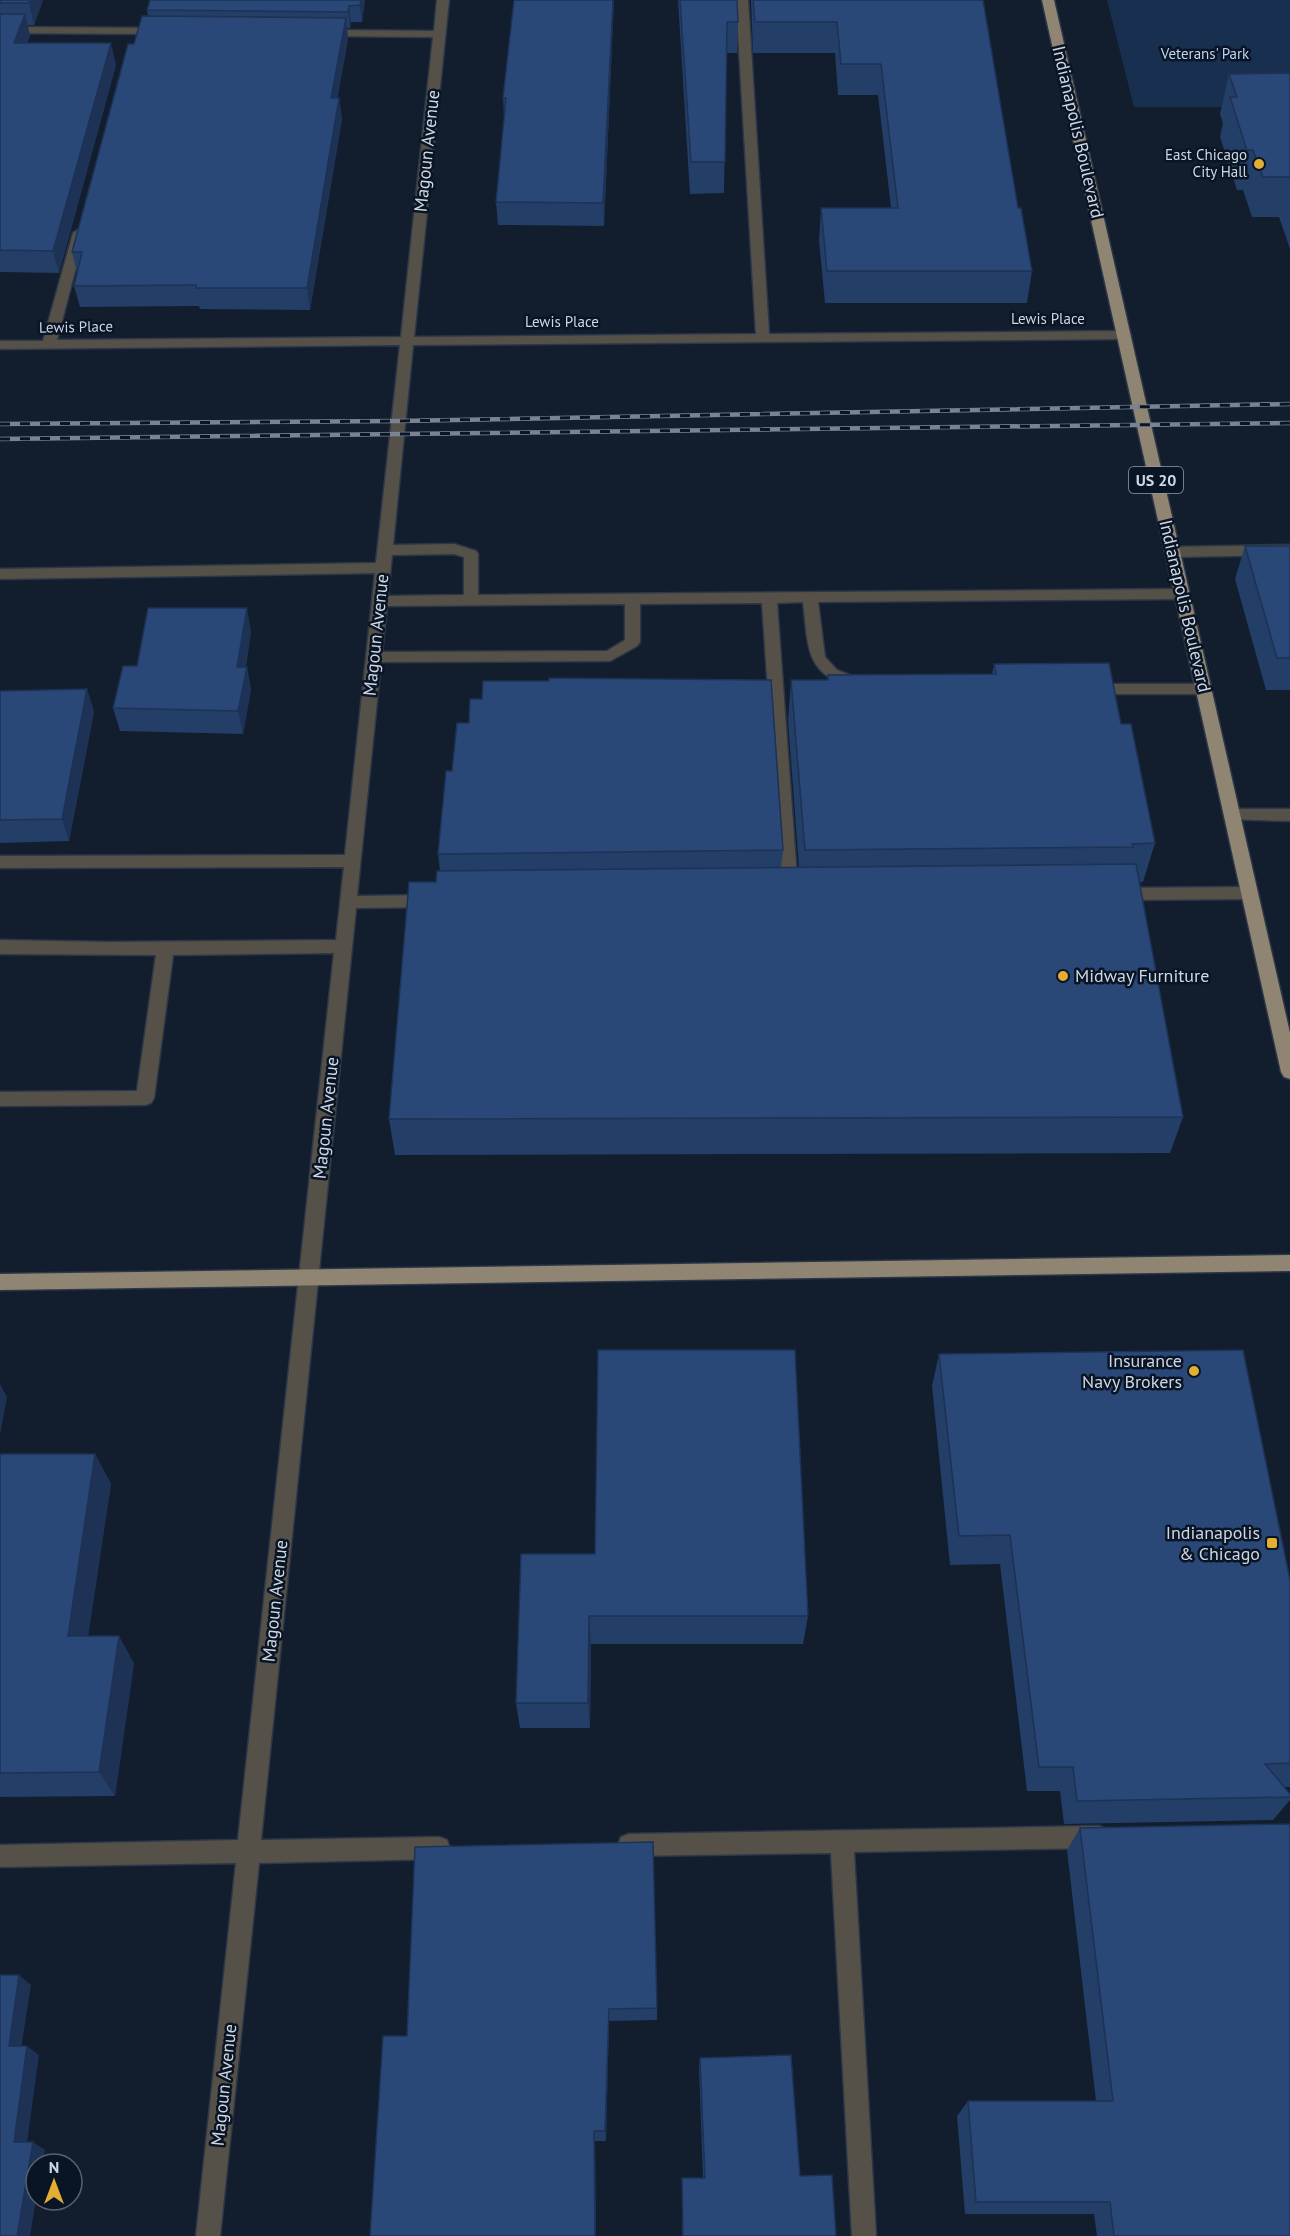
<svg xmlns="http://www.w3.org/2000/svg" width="1290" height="2236" font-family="'PT Sans',sans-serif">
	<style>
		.green { fill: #192f50 }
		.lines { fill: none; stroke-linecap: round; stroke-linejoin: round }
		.minor-casing { stroke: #2c3747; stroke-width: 3 }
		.major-casing { stroke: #2c3747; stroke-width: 3 }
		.minor { fill: #565148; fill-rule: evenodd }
		.major { fill: #908572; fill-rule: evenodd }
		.rail-casing { stroke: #7a8392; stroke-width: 4.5 }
		.rail { stroke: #091424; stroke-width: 3; stroke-dasharray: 10; stroke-linecap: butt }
		.wall { fill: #233e67 }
		.shaded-wall { fill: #1d3254 }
		.building { fill: #294878; stroke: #1d3254; stroke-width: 1.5 }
		.poi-dot { fill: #e4ae35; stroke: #091424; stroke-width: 2 }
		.labels { text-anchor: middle; stroke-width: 5; stroke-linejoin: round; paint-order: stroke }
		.far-park-label { font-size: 15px; fill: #bfd3f2; stroke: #091424 }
		.far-poi-label { font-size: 15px; fill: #cfd7e3; stroke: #091424; text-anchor: end }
		.far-street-label { font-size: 15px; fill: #cfd7e3; stroke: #091424 }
		.shield { fill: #091424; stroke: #949caa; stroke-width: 1.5 }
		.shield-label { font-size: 16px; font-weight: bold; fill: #cfd7e3 }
		.street-label { font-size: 18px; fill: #cfd7e3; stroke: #091424 }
		.poi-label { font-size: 18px; fill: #cfd7e3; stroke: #091424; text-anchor: end }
	</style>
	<rect width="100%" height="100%" fill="#121d2e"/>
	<!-- green -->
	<path class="green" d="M1107 0H1290V107H1134Z"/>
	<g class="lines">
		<defs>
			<g id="minor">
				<path d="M437 0H449L414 337 756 334 736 0H748L769 334 1124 331 1131 335 1124 339 413 345 393 545 454 544 476 551 478 554V595L1182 589 1189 594 1182 599 818 602 825 657 837 670 862 680 865 684 862 688C854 690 848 686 840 683 803 668 808 636 803 602L777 603 798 892 796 896 790 898 784 896 782 892 762 603 640 604V642L637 646 610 661 381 662 357 896 432 895 438 897 440 901 438 905 432 907 356 908 261 1840 439 1837 447 1840 450 1848 447 1856 439 1859 259 1863 220 2236H196L236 1863 0 1867V1845L238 1840 334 953 173 955 154 1098 151 1103 145 1105 0 1106V1092L137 1091 156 955 0 954V940L108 942 336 940 344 867 0 868V856L345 855 375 573 0 579V569L376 563 400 345 0 349V341H43L73 233 79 229 85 233 57 340 401 337 433 37 324 36 318 33 324 30 434 31ZM454 554 464 557V595L388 596 392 555ZM625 604V640L607 651 382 652 387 606Z"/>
				<path d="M0 27 161 28 167 31 161 34 0 33Z"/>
				<path d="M1290 545V555L1172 557 1165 552 1172 547Z"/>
				<path d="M1091 684H1203L1208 685 1211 689 1208 693 1203 694H1091L1086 693 1083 689 1086 685Z"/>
				<path d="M1232 809H1290V821L1226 819 1224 815 1226 811Z"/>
				<path d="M1250 887 1256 889 1258 893 1256 897 1250 899 1117 900 1111 898 1109 894 1111 890 1117 888Z"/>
				<path d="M1099 1826 1107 1829 1110 1837 1107 1845 1099 1848 854 1852 876 2236H852L831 1853 629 1856 621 1853 618 1845 621 1837 629 1834Z"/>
			</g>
			<g id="major">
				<path d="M1042 0H1054L1290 1033V1079L1284 1077 1281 1072Z"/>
				<path d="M1290 1255V1271L0 1290V1274Z"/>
			</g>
		</defs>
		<!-- minor casing -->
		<use href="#minor" class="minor-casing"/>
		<!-- major casing -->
		<use href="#major" class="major-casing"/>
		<!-- minor -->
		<use href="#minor" class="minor"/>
		<!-- major -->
		<use href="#major" class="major"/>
		<defs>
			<g id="rail">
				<path d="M0 424 399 421 1290 404"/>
				<path d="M0 439 1290 423"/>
			</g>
		</defs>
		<!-- rail casing -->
		<use href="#rail" class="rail-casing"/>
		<!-- rail -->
		<use href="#rail" class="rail"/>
	</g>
	<!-- wall -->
	<g class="wall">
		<path d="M0 0H43L34 25H27L30 36 27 43 116 65 59 273 0 272Z"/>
		<path d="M150 0H365L362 22H351L350 28H347L348 39 337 98H339L342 119 310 310 200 309 199 306 80 307 74 286 77 273 72 252 134 44 148 16 147 10Z"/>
		<path d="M614 0 604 226 498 225 496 202 504 118 503 98Z"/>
		<path d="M678 0H737L738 22 737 53H726L724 193 690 194Z"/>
		<path d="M751 0H983L1018 208 1032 271 1027 303H825L819 240 821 208H891L878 95H838L835 53H753Z"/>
		<path d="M1290 73V249L1279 217H1252L1243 190H1237L1220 137 1223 123 1220 114 1229 74Z"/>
		<path d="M1245 546H1290V690H1266L1235 579Z"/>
		<path d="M251 631 246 667H247L251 690 243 734 120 731 113 708 137 666Z"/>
		<path d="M994 664 1121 724 1155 843 1143 882H1139L1183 1117 1170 1153 395 1155 389 1119 436 882 440 871 438 854 783 850 781 867H799L788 720 791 680H827L828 675 992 674Z"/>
		<path d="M87 689 94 712 69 841 0 843V691Z"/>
		<path d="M939 1354 1290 1580V1787H1284L1290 1794V1800L1273 1820 1064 1824 1060 1791H1027L1000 1564 950 1565 932 1386Z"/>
		<path d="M0 1454H95L111 1484 88 1636 134 1663 115 1796 0 1797Z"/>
		<path d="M521 1554 808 1616 803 1644H591L590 1728H520L516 1703Z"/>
		<path d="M1080 1828 1290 2236H1097L1094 2214H965L957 2116 968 2101H1096L1067 1850Z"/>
		<path d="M415 1847 657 2008V2020L609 2021 606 2141H595L596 2236H370L407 2036Z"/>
		<path d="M700 2058 800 2176 836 2236H682V2178H703L699 2067Z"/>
	</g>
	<!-- shaded-wall -->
	<g class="shaded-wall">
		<path d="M30 0H43L34 25 29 3Z"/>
		<path d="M361 0H365L362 22 360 5Z"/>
		<path d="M613 0H614L604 226 603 203Z"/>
		<path d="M349 6 351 22 350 28 348 12Z"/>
		<path d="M25 14 30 36 19 65 14 43Z"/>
		<path d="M346 18 348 39 334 119 331 98Z"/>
		<path d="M111 43 116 65 59 273 53 251Z"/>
		<path d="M339 98 342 119 310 310 307 288Z"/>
		<path d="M247 608 251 631 242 690 237 667Z"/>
		<path d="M247 667 251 690 243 734 238 711Z"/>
		<path d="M87 689 94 712 69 841 62 819Z"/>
		<path d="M0 1384 7 1397 0 1435Z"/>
		<path d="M95 1454 111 1484 84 1663 68 1636Z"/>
		<path d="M589 1616 591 1644 590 1728 588 1703Z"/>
		<path d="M119 1636 134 1663 115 1796 99 1772Z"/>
		<path d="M19 1975 31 1985 20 2056 9 2046Z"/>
		<path d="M609 2009V2021L606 2141 605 2131Z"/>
		<path d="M27 2046 39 2055 26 2150 14 2142Z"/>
		<path d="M594 2131 595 2141 596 2236H595Z"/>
		<path d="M33 2142 45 2150 42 2164H36V2200L30 2236H17Z"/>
	</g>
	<!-- building -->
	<g class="building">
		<path d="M0 0H30L29 3H0Z"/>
		<path d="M150 0H361L360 5 349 6 348 12 147 10Z"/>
		<path d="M514 0H613L603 203 496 202 506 98H503Z"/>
		<path d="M680 0H737L738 22H727L725 162H691Z"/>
		<path d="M753 0H983L1018 208H1021L1032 271H827L821 208H898L881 64H841L837 22H755Z"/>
		<path d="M0 14H25L14 43H111L53 251 0 250Z"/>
		<path d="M142 16 346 18 331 98H339L307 288H196V285L74 286 82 252H72L128 44H134Z"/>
		<path d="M1290 73V177H1263L1253 150H1247L1230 97H1237L1229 74Z"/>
		<path d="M1245 546H1290V658H1277Z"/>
		<path d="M148 608H247L237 667H247L238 711 113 708 123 666H137Z"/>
		<path d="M1109 663 1121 724H1131L1155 843 1132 844 1133 847 805 850 791 680H828V675L996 674 994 664Z"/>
		<path d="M549 678 771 680 783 850 438 854 446 771H452L457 723H469L470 699H482L483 681H549Z"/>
		<path d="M87 689 62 819 0 820V691Z"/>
		<path d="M1136 864 1183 1117 389 1119 409 882H436L437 871Z"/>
		<path d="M598 1350H795L808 1616H589L588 1703H516L521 1554H595Z"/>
		<path d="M1243 1350 1290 1580V1763L1265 1764 1290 1794V1797L1077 1801 1073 1767H1039L1010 1535 959 1536 939 1354Z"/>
		<path d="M0 1454H95L68 1636H119L99 1772 0 1773Z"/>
		<path d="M1290 1824V2236H1114L1110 2202H976L968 2101H1113L1080 1828Z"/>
		<path d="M653 1842 657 2008 609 2009 605 2131H594L595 2236H370L383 2036H407L415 1847Z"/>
		<path d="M0 1975H19L9 2046H27L14 2142H33L17 2236H0Z"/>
		<path d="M791 2055 800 2176 832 2175 836 2236H683L682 2178H705L700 2058Z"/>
	</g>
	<!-- markers -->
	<g class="poi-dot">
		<circle cx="1259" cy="164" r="6"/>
		<circle cx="1063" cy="976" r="6"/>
		<circle cx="1194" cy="1371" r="6"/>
		<rect x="1266" y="1537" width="12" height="12" rx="3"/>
	</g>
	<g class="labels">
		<!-- far-park labels -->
		<g class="far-park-label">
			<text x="1205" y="59">Veterans' Park</text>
		</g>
		<!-- far-poi labels -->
		<g class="far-poi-label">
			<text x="1247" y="160">East Chicago<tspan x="1247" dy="17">City Hall</tspan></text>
		</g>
		<!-- far-street labels -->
		<g class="far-street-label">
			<text x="1048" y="324">Lewis Place</text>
			<text x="562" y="327">Lewis Place</text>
			<text transform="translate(76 327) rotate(-1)" y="5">Lewis Place</text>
		</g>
		<!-- shield labels -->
		<rect class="shield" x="1129" y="467" width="54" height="26" rx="4.5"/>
		<g class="shield-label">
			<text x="1156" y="486">US 20</text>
		</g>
		<!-- street labels -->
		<g class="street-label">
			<text transform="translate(1078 132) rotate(77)" y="6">Indianapolis Boulevard</text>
			<text transform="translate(427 151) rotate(-84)" y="6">Magoun Avenue</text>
			<text transform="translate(1185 606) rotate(77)" y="6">Indianapolis Boulevard</text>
			<text transform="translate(376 635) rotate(-84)" y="6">Magoun Avenue</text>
			<text transform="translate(326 1118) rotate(-84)" y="6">Magoun Avenue</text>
			<text transform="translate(275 1601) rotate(-84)" y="6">Magoun Avenue</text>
			<text transform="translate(224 2085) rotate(-84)" y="6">Magoun Avenue</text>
		</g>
		<!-- poi labels -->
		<g class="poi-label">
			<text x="1075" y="982" text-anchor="start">Midway Furniture</text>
			<text x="1182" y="1367">Insurance<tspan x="1182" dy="21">Navy Brokers</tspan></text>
			<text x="1260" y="1539">Indianapolis<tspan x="1260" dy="21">&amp; Chicago</tspan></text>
		</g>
	</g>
	<!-- north arrow -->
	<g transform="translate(54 2182)"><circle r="28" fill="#091424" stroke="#586270" stroke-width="1.5"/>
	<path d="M0-4.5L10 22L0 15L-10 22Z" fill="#e4ae35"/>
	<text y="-9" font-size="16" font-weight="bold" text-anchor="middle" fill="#cfd7e3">N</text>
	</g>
</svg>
